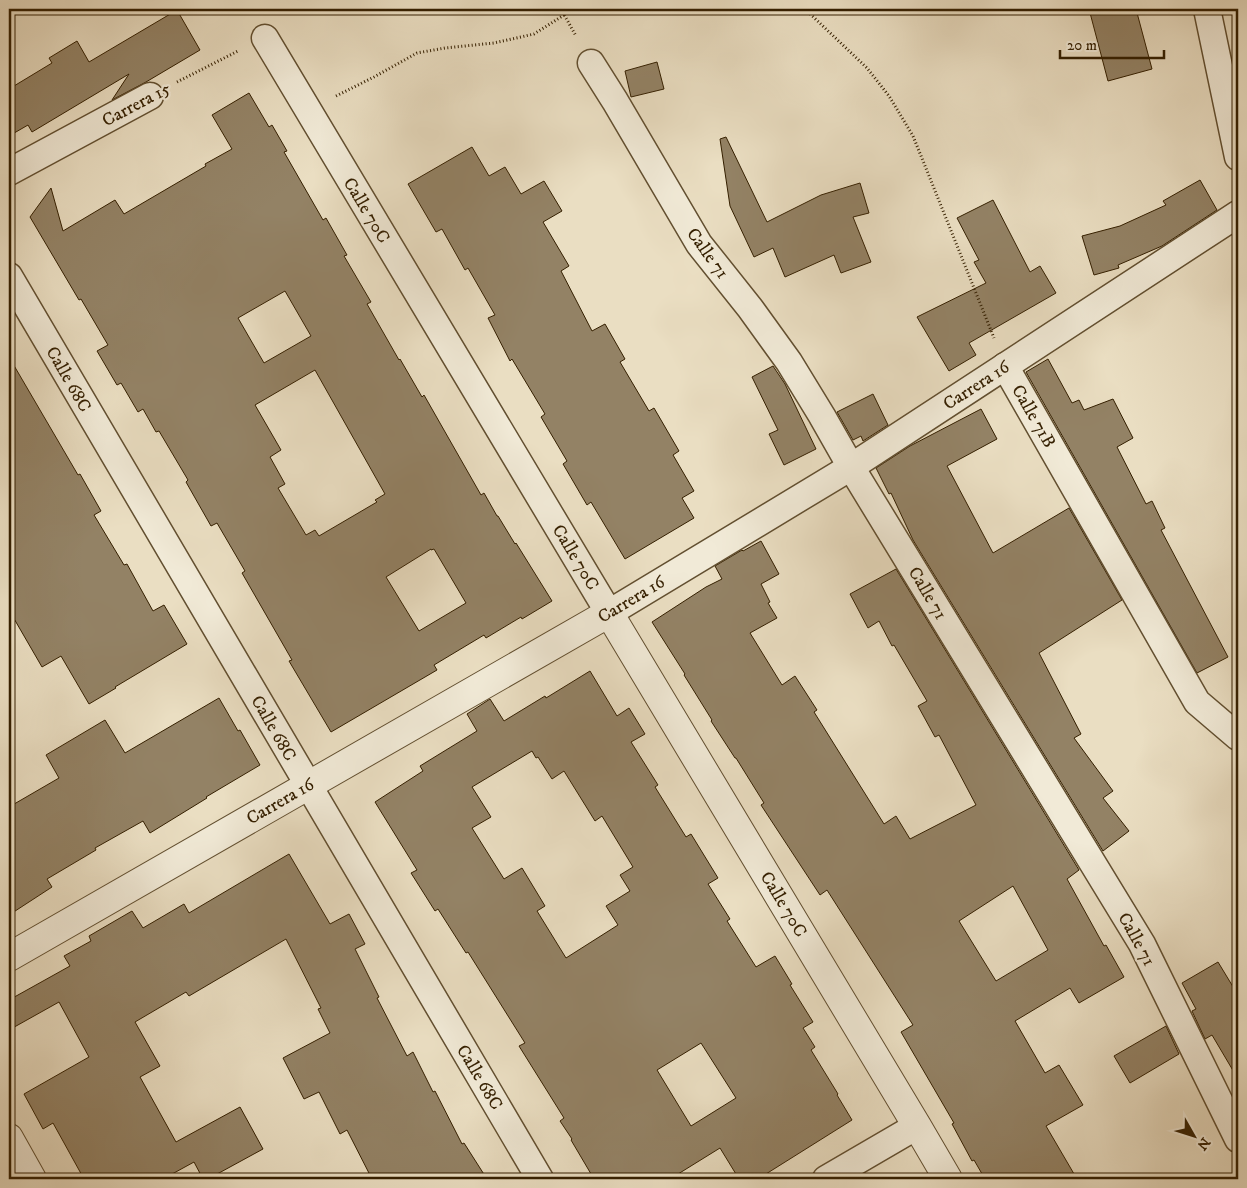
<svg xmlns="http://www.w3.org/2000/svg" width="1247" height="1188" font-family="'IM FELL DW Pica',serif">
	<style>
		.building { fill: #938265; stroke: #341f00; fill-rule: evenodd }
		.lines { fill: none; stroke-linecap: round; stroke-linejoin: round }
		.minor-casing { stroke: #624f30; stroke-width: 29 }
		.tertiary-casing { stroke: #624f30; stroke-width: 30 }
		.path { stroke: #341f00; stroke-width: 3; stroke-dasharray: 1 2.5; stroke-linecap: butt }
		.minor { stroke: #f1ead7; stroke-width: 26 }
		.tertiary { stroke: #f1ead7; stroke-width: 28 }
		.labels { text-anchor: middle; stroke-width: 4.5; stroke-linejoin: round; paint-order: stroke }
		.street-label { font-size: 18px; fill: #341f00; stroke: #f1ead7 }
	</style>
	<rect width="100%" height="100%" fill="#eadec2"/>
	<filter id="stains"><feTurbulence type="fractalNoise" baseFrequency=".004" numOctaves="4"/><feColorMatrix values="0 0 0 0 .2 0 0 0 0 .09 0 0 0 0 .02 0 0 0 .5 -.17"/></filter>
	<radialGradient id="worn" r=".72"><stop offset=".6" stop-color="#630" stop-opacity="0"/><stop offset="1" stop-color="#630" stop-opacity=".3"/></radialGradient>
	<!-- building -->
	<g class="building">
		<path d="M1089 9H1136L1152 69 1108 81Z"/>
		<path d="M177 10 200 50 146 82 112 100 129 74 32 132 28 125 9 136V89L52 63 49 58 77 41 89 62Z"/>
		<path d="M657 62 664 89 631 97 625 71Z"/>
		<path d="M249 93 269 127 272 125 287 151 284 152 323 220 326 218 347 255 344 256 371 302 367 304 399 360 400 359 422 397 424 395 481 495 484 493 497 516H498L515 544 516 543 552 601 522 619 521 617 486 638 484 635 434 665 437 670 331 732 289 661 292 660 242 573 245 571 217 523 211 526 186 482 188 480 159 431 156 432 143 409 138 412 121 383 117 385 97 351 108 345 81 299 79 300 30 217 51 188 63 231 115 200 124 214 206 166 205 164 232 149 212 115ZM285 291 311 336 264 363 238 318ZM315 370 385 494 375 500 377 502 319 536 315 530 306 535 278 488 285 484 270 457 281 450 255 405ZM431 549V550L434 549 466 603 419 631 386 577Z"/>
		<path d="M726 137 767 222 821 195 860 183 869 213 853 217 871 262 841 273 834 255 785 277 773 248 754 257 730 206 720 139Z"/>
		<path d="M472 147 489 176 505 167 521 194 544 181 562 211 543 222 569 266 561 271 592 331 605 324 625 359 620 362 649 411 654 408 679 451 673 455 694 491 682 498 694 518 625 559 591 502 587 505 563 464 567 461 541 417 545 414 512 359 510 361 488 318 495 315 468 268 465 270 442 229 436 232 408 184Z"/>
		<path d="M1200 180 1217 210 1162 246 1118 265 1119 268 1094 275 1082 236 1120 226 1166 205 1163 201Z"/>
		<path d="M993 200 1030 272 1040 266 1056 293 969 343 976 355 949 371 917 317 986 283 974 262 979 260 957 218Z"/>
		<path d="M9 357 78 475 80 474 101 511 94 515 124 565 127 564 153 611 164 605 187 644 115 687 116 688 89 704 61 656 42 667 9 610Z"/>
		<path d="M1048 359 1072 403 1079 400 1084 410 1113 399 1133 438 1117 447 1146 504 1152 501 1165 528 1161 530 1228 657 1197 673 1026 372Z"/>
		<path d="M773 366 785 384 816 449 784 465 769 434 778 430 752 377Z"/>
		<path d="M873 394 888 425 863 441 861 436 853 440 837 412Z"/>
		<path d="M981 409 997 439 947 466 993 553 1069 508 1122 600 1039 653 1081 734 1074 738 1113 791 1103 798 1129 831 1103 851 913 540 891 493 889 494 876 468 910 446Z"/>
		<path d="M761 541 779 574 761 584 770 602 768 603 777 618 750 633 782 685 795 676 817 710 814 712 884 824 896 816 910 839 976 805 939 735 935 737 918 706 927 701 894 645 892 646 879 621 868 628 850 594 896 569 1079 870 1067 879 1104 946 1106 945 1124 977 1079 1003 1070 988 1015 1021 1045 1073 1059 1065 1083 1105 1046 1126 1077 1179H985L974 1160 972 1161 952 1124 954 1123 901 1032 913 1025 827 890 820 895 761 805 764 803 736 758H735L711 721 712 720 684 675 685 674 652 622 706 587 722 579 715 566 742 550 743 551ZM1013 886 1048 950 996 981 959 921Z"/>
		<path d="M590 671 617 716 629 708 645 734 631 742 658 785 655 787 686 837 691 834 718 878 708 884 730 919 727 921 756 967 775 956 792 984 790 985 813 1022 803 1028 815 1047 811 1050 838 1094 837 1095 852 1120 758 1179H739L720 1148 670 1179H594L571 1140 572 1139 560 1121 564 1118 519 1046 525 1043 468 952 466 953 438 909 435 911 411 873 417 870 375 802 423 771 420 766 477 731 467 714 490 699 504 721 545 696 546 698ZM532 751 536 758 538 757 552 779 564 771 595 821 602 816 633 867 620 875 630 891 606 906 618 925 566 958 537 911 545 906 522 868 504 879 472 828 491 817 472 787ZM701 1043 736 1098 691 1126 657 1070Z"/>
		<path d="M219 698 238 731 240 730 260 765 206 797 207 798 150 833 143 821 95 848 96 850 47 879 52 887 9 915V807L59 778 46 755 105 720 125 753Z"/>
		<path d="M289 854 330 924 349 914 365 944 355 949 379 997 377 998 407 1056 413 1052 433 1092 435 1091 462 1144 464 1143 487 1179H372L347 1130 340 1134 319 1092 304 1099 283 1058 330 1033 318 1009 321 1008 286 939 189 996 186 992 135 1022 160 1066 140 1077 176 1142 240 1107 263 1149 208 1179H203L194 1162 163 1179H84L53 1123 43 1129 24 1094 89 1057 59 1002 9 1030V1000L70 966 64 956 91 941 89 936 132 911 143 928 184 904 189 913Z"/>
		<path d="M1218 962 1238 995V1079L1212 1035 1205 1039 1192 1011 1196 1009 1182 983Z"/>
		<path d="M1166 1026 1179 1054 1130 1083 1114 1056Z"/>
	</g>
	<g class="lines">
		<defs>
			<g id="minor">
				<path d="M1207 9 1238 157"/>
				<path d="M265 38 609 613 851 467 1238 214"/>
				<path d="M591 63 615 101 699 244 750 308 789 362 822 416 851 467 1142 944 1238 1139"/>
				<path d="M9 172 150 96"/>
				<path d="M9 276 540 1179"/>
				<path d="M1005 366 1197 702 1238 737"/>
				<path d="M826 1179 917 1126"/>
			</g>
			<g id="tertiary">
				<path d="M9 957 609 613 917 1126 948 1179"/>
				<path d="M9 1138 32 1179"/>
			</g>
		</defs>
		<!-- minor casing -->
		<use href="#minor" class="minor-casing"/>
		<!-- tertiary casing -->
		<use href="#tertiary" class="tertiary-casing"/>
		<!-- path -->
		<g class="path">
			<path d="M561 9 576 36"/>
			<path d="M805 9 867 68 889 96 913 136 994 338"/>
			<path d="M177 82 238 51"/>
			<path d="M336 96 374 77 417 53 445 48 494 43 534 34 564 15"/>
		</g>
		<!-- minor -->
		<use href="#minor" class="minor"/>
		<!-- tertiary -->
		<use href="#tertiary" class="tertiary"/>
	</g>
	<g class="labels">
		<!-- street labels -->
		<g class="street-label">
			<text transform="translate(136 104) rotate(-28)" y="6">Carrera 15</text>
			<text transform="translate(367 210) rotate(59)" y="6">Calle 70C</text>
			<text transform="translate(708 253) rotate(54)" y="6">Calle 71</text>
			<text transform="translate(69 379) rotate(60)" y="6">Calle 68C</text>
			<text transform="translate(976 385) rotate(-33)" y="6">Carrera 16</text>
			<text transform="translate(1034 416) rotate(60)" y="6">Calle 71B</text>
			<text transform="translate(576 557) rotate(59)" y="6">Calle 70C</text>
			<text transform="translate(928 593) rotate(59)" y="6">Calle 71</text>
			<text transform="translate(631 599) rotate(-31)" y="6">Carrera 16</text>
			<text transform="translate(274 728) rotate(60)" y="6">Calle 68C</text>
			<text transform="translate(280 801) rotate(-30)" y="6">Carrera 16</text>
			<text transform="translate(784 904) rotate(59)" y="6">Calle 70C</text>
			<text transform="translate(1137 939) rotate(61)" y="6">Calle 71</text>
			<text transform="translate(480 1077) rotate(59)" y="6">Calle 68C</text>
		</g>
	</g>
	<!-- margin -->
	<rect width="1247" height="1188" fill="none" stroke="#eadec2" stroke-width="30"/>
	<rect x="10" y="10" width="1227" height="1168" fill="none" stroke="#341f00" stroke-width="2.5"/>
	<rect x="15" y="15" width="1217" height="1158" fill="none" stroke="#341f00"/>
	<!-- north arrow -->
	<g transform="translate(1194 1136) rotate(129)" stroke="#f1ead7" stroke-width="4" paint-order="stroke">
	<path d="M0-4L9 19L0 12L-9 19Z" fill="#341f00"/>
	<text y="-8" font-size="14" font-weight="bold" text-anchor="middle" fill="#341f00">N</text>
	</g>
	<!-- scale -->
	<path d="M1060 50v8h104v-8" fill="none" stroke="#341f00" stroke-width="2.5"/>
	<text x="1067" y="50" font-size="15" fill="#341f00" stroke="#f1ead7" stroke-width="4" paint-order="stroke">20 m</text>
	<rect width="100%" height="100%" filter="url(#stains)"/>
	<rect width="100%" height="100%" fill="url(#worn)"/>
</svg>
